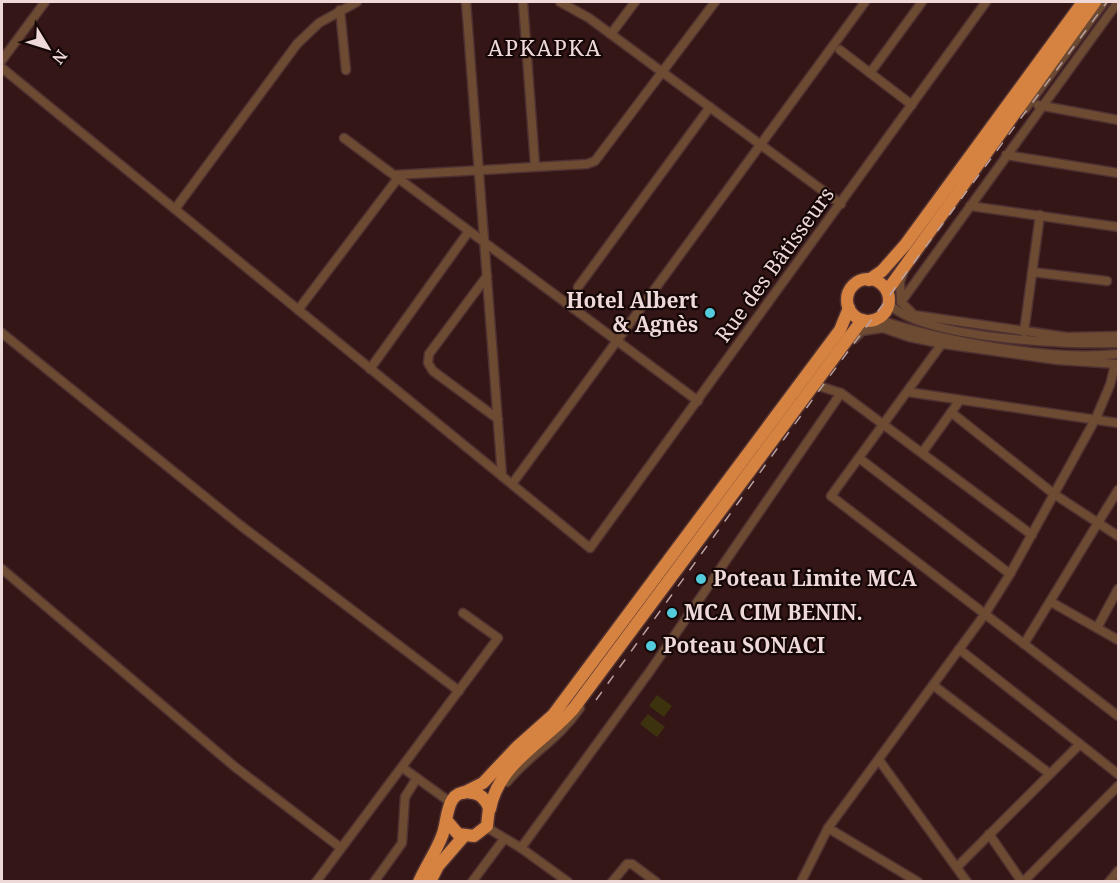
<svg xmlns="http://www.w3.org/2000/svg" width="1120" height="883" font-family="'Noto Serif',serif">
	<style>
		.green { fill: #3d320e }
		.lines { fill: none; stroke-linecap: round; stroke-linejoin: round }
		.minor-casing { stroke: #4f3131; stroke-width: 11 }
		.highway-casing { stroke: #4f3131; stroke-width: 15 }
		.minor { stroke: #6d4b33; stroke-width: 8 }
		.highway { stroke: #d68241; stroke-width: 12 }
		.rail { stroke: #baa1a1; stroke-width: 1.5; stroke-dasharray: 10 10; stroke-linecap: butt }
		.poi-dot { fill: #53cbdb; stroke: #140706; stroke-width: 2 }
		.labels { text-anchor: middle; stroke-width: 4.5; stroke-linejoin: round; paint-order: stroke }
		.street-label { font-size: 21px; fill: #efd9d8; stroke: #140706 }
		.poi-label { font-size: 21px; font-weight: bold; fill: #efd9d8; stroke: #140706; text-anchor: start }
		.neighbourhood-label { font-size: 22px; letter-spacing: 1.5px; fill: #efd9d8; stroke: #140706 }
	</style>
	<rect width="100%" height="100%" fill="#351616"/>
	<!-- green -->
	<g class="green">
		<path d="M657 695 672 706 664 717 649 706Z"/>
		<path d="M648 714 665 727 657 737 640 724Z"/>
	</g>
	<g class="lines">
		<defs>
			<g id="minor">
				<path d="M466 2 502 476"/>
				<path d="M523 2 535 165"/>
				<path d="M560 2 589 18 841 204"/>
				<path d="M340 10 346 70"/>
				<path d="M611 34 635 2"/>
				<path d="M840 50 912 105"/>
				<path d="M2 60 45 2"/>
				<path d="M2 68 590 548 986 2"/>
				<path d="M870 73 922 2"/>
				<path d="M1038 105 1118 120"/>
				<path d="M1025 109 1104 2"/>
				<path d="M344 138 698 401"/>
				<path d="M1006 155 1118 173"/>
				<path d="M394 175 587 164 595 161 715 2"/>
				<path d="M970 206 1118 227"/>
				<path d="M175 209 297 44 319 23 357 2"/>
				<path d="M1032 272 1107 281"/>
				<path d="M903 273 900 282 901 302 914 315 1067 337 1118 336"/>
				<path d="M487 276 429 354 428 363 433 371 498 419"/>
				<path d="M578 287 710 107"/>
				<path d="M901 302 1118 2"/>
				<path d="M889 304C924 339 1068 345 1118 343"/>
				<path d="M298 310 398 178"/>
				<path d="M877 319C941 341 1051 361 1118 354"/>
				<path d="M1024 332 1040 215"/>
				<path d="M2 333 240 525 459 691"/>
				<path d="M946 338 831 496 1118 716"/>
				<path d="M854 339 862 331 883 328 909 337 943 344 1057 360 1118 364"/>
				<path d="M370 369 469 231"/>
				<path d="M819 386 841 393 1032 535"/>
				<path d="M908 392 1118 423"/>
				<path d="M952 413 1054 494 1118 536"/>
				<path d="M922 453 960 400"/>
				<path d="M859 458 1010 574"/>
				<path d="M512 484 865 2"/>
				<path d="M2 569 235 767 341 848"/>
				<path d="M1051 602 1118 640"/>
				<path d="M1097 628 1118 589"/>
				<path d="M1024 644 1118 490"/>
				<path d="M959 649 1118 774"/>
				<path d="M933 685 1050 774"/>
				<path d="M879 760 967 882"/>
				<path d="M403 768 450 802"/>
				<path d="M507 782C531 753 558 740 580 708"/>
				<path d="M486 827 521 848 568 882"/>
				<path d="M828 828 918 882"/>
				<path d="M989 834 1022 882"/>
				<path d="M521 848 650 671 841 393"/>
				<path d="M957 867 1080 744"/>
				<path d="M316 882 498 638 463 613"/>
				<path d="M374 882 402 843 405 797 417 778"/>
				<path d="M472 882 504 839"/>
				<path d="M612 882 627 864H632L656 882"/>
				<path d="M801 882 828 828 985 614 1010 574 1096 418 1110 385 1115 365"/>
				<path d="M1023 882 1118 786"/>
				<path d="M1109 882 1118 871"/>
			</g>
			<g id="highway">
				<circle cx="868" cy="300" r="21"/>
				<path d="M869 280 882 271 905 245 1083 2"/>
				<path d="M887 291 1095 2"/>
				<path d="M463 793 483 783 517 747 553 715 840 330 849 308"/>
				<path d="M490 809C499 762 545 742 574 708L862 320"/>
				<path d="M419 882C426 866 436 852 442 836 449 820 444 787 473 793 481 794 486 800 489 808L487 826 474 836 458 834 447 821"/>
				<path d="M430 882 438 866 464 836"/>
			</g>
		</defs>
		<!-- minor casing -->
		<use href="#minor" class="minor-casing"/>
		<!-- highway casing -->
		<use href="#highway" class="highway-casing"/>
		<!-- minor -->
		<use href="#minor" class="minor"/>
		<!-- highway -->
		<use href="#highway" class="highway"/>
		<!-- rail -->
		<path class="rail" d="M596 700 818 392 1107 2"/>
	</g>
	<!-- markers -->
	<g class="poi-dot">
		<circle cx="710" cy="313" r="6"/>
		<circle cx="701" cy="579" r="6"/>
		<circle cx="672" cy="613" r="6"/>
		<circle cx="651" cy="646" r="6"/>
	</g>
	<g class="labels">
		<!-- street labels -->
		<g class="street-label">
			<text transform="translate(775 265) rotate(-54)" y="7">Rue des Bâtisseurs</text>
		</g>
		<!-- poi labels -->
		<g class="poi-label">
			<text x="698" y="308" text-anchor="end">Hotel Albert<tspan x="698" dy="24">&amp; Agnès</tspan></text>
			<text x="713" y="586">Poteau Limite MCA</text>
			<text x="684" y="620">MCA CIM BENIN.</text>
			<text x="663" y="653">Poteau SONACI</text>
		</g>
		<!-- neighbourhood labels -->
		<g class="neighbourhood-label">
			<text x="545" y="56">APKAPKA</text>
		</g>
	</g>
	<!-- border -->
	<rect width="1120" height="883" fill="none" stroke="#efd9d8" stroke-width="6"/>
	<!-- north arrow -->
	<g transform="translate(48 48) rotate(128)" stroke="#140706" stroke-width="4.5" paint-order="stroke">
	<path d="M0-4.5L10 22L0 15L-10 22Z" fill="#efd9d8"/>
	<text y="-9" font-size="16" font-weight="bold" text-anchor="middle" fill="#efd9d8">N</text>
	</g>
</svg>
